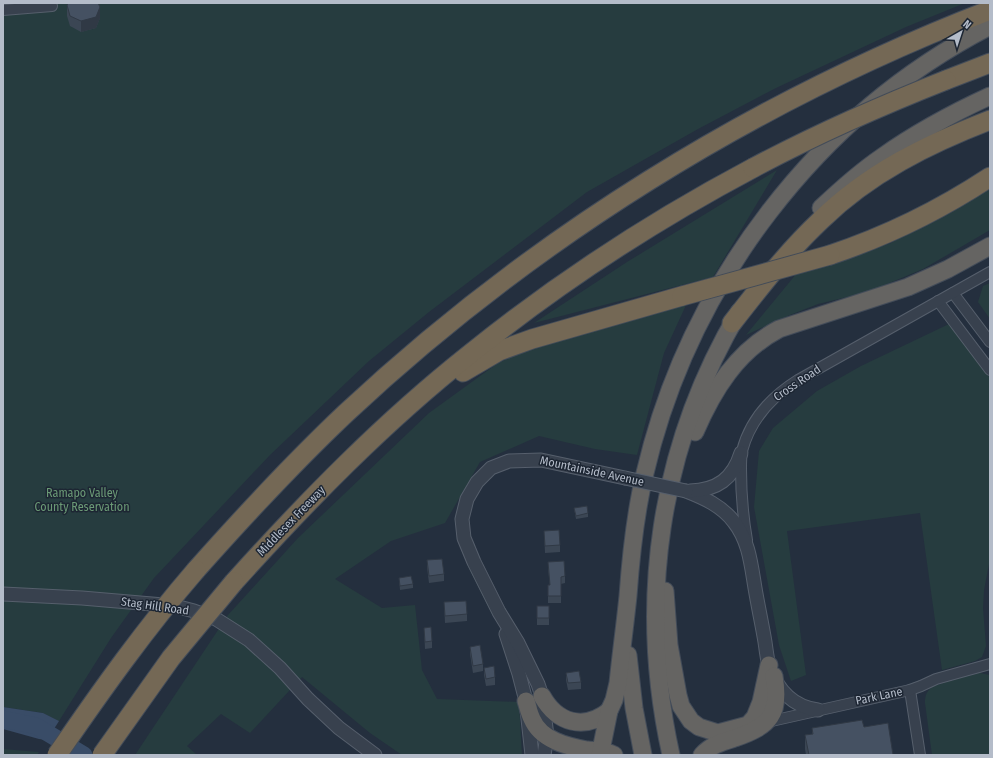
<svg xmlns="http://www.w3.org/2000/svg" width="993" height="758" font-family="'Fira Sans Condensed',sans-serif">
	<style>
		.green { fill: #263c3f }
		.water { fill: #394c67 }
		.lines { fill: none; stroke-linecap: round; stroke-linejoin: round }
		.river { stroke: #394c67; stroke-width: 17 }
		.minor-casing { stroke: #565f6c; stroke-width: 12 }
		.tertiary-casing { stroke: #565f6c; stroke-width: 15 }
		.trunk-casing { stroke: #434c59; stroke-width: 19 }
		.motorway-casing { stroke: #434c59; stroke-width: 21 }
		.minor { stroke: #38414e; stroke-width: 10 }
		.tertiary { stroke: #38414e; stroke-width: 13 }
		.trunk { stroke: #656462; stroke-width: 17 }
		.motorway { stroke: #746855; stroke-width: 19 }
		.tertiary-bridge-casing { stroke: #565f6c; stroke-width: 15; stroke-linecap: butt }
		.motorway-bridge-casing { stroke: #434c59; stroke-width: 21; stroke-linecap: butt }
		.tertiary-bridge { stroke: #38414e; stroke-width: 13 }
		.motorway-bridge { stroke: #746855; stroke-width: 19 }
		.wall { fill: #3b4654 }
		.shaded-wall { fill: #303945 }
		.building { fill: #455162; stroke: #303945 }
		.labels { text-anchor: middle; stroke-width: 3; stroke-linejoin: round; paint-order: stroke }
		.street-label { font-size: 12px; fill: #b4bcc9; stroke: #1d2633 }
		.park-label { font-size: 12px; fill: #6b9a76; stroke: #1d2633 }
	</style>
	<rect width="100%" height="100%" fill="#242f3e"/>
	<!-- green -->
	<g class="green">
		<path d="M3 3H965L906 27 776 88 698 129 587 192 429 312 369 361 270 455 154 578 111 638 59 721 43 713 3 707Z"/>
		<path d="M777 170 713 277 534 323 627 262Z"/>
		<path d="M990 184V230L923 269 868 292 818 304 790 315 746 335 797 273 891 243Z"/>
		<path d="M990 283V319L978 302 983 286Z"/>
		<path d="M687 303 664 353 637 455 595 449 539 436 480 462 445 523 391 541 335 579 382 608 415 605 422 670 437 699 519 702 522 755H402L370 733 302 677 250 733 221 714 187 746 197 755H135L228 615 298 538 429 413 498 363 545 342Z"/>
		<path d="M949 324 990 378V559L984 590 983 608 986 646 982 657 975 661 942 670 920 513 787 531 806 675 791 681 779 645 754 507 759 451 773 428 817 391 861 366Z"/>
		<path d="M980 673 990 675V755H932L925 703C925 697 926 692 931 688 939 683 969 676 980 673Z"/>
		<path d="M3 749 39 752 37 755H3Z"/>
	</g>
	<!-- water -->
	<path class="water" d="M3 707 43 713 59 721 47 740 39 739 3 729Z"/>
	<g class="lines">
		<!-- river -->
		<path class="river" d="M3 719 36 726 84 755"/>
		<defs>
			<g id="minor">
				<path d="M3 10 52 6"/>
				<path d="M953 293 990 342"/>
				<path d="M938 301 990 370"/>
				<path d="M747 540C743 517 741 493 741 469 741 463 741 457 742 451 750 420 771 397 798 380L990 272"/>
				<path d="M910 690 920 755"/>
				<path d="M767 722 910 690 921 686 936 679 990 664"/>
			</g>
			<g id="tertiary">
				<path d="M686 491C704 498 722 506 734 522 749 541 751 564 755 588 758 606 762 624 765 642 766 649 767 658 769 666 777 689 793 707 818 710"/>
				<path d="M690 491C717 490 733 479 741 453"/>
				<path d="M3 594 82 598 175 606 194 611 216 619 249 640 280 668 308 699 339 728 375 755"/>
				<path d="M506 634 519 674 526 701 532 755"/>
				<path d="M544 755 547 736 542 696 538 684 518 643 499 612 474 562 464 538 462 519 467 499 477 482 491 468 509 461 541 460 625 478"/>
			</g>
			<g id="trunk">
				<path d="M821 208C840 190 860 172 882 157 916 133 953 113 990 96"/>
				<path d="M695 432C713 390 737 351 779 329L908 287 948 269 990 246"/>
				<path d="M665 591 669 645 678 695 681 706 691 721 699 727 718 733 748 725 755 717 761 702 769 665"/>
				<path d="M628 655 634 708 643 755"/>
				<path d="M542 696C557 723 584 731 609 711"/>
				<path d="M526 701C528 707 529 713 532 719 541 740 566 746 587 750 596 751 605 750 614 755"/>
				<path d="M600 755 609 711 614 700 618 683C621 654 625 625 628 596 631 554 635 514 645 473 689 284 817 115 990 26"/>
				<path d="M671 755C637 602 659 447 739 312"/>
				<path d="M702 755C711 745 722 742 735 738 770 726 781 714 774 676"/>
			</g>
			<g id="motorway">
				<path d="M946 80 990 63"/>
				<path d="M830 255C887 236 940 210 990 177"/>
				<path d="M732 323C760 287 788 251 821 220 869 173 928 144 990 120"/>
				<path d="M463 372 499 351 532 339 682 296"/>
				<path d="M196 570C244 516 293 463 346 413 532 239 752 102 990 10"/>
				<path d="M234 582C307 501 384 422 470 354 558 283 653 221 753 168"/>
			</g>
		</defs>
		<!-- minor casing -->
		<use href="#minor" class="minor-casing"/>
		<!-- tertiary casing -->
		<use href="#tertiary" class="tertiary-casing"/>
		<!-- trunk casing -->
		<use href="#trunk" class="trunk-casing"/>
		<!-- motorway casing -->
		<use href="#motorway" class="motorway-casing"/>
		<!-- minor -->
		<use href="#minor" class="minor"/>
		<!-- tertiary -->
		<use href="#tertiary" class="tertiary"/>
		<!-- trunk -->
		<use href="#trunk" class="trunk"/>
		<!-- motorway -->
		<use href="#motorway" class="motorway"/>
		<defs>
			<path id="tertiary-bridge" d="M625 478 686 491"/>
			<g id="motorway-bridge">
				<path d="M753 168C815 135 880 106 946 80"/>
				<path d="M682 296 830 255"/>
				<path d="M57 755C101 691 145 629 196 570"/>
				<path d="M102 755 171 658 234 582"/>
			</g>
		</defs>
		<!-- tertiary-bridge casing -->
		<use href="#tertiary-bridge" class="tertiary-bridge-casing"/>
		<!-- motorway-bridge casing -->
		<use href="#motorway-bridge" class="motorway-bridge-casing"/>
		<!-- tertiary-bridge -->
		<use href="#tertiary-bridge" class="tertiary-bridge"/>
		<!-- motorway-bridge -->
		<use href="#motorway-bridge" class="motorway-bridge"/>
	</g>
	<!-- wall -->
	<g class="wall">
		<path d="M67 5 100 18 96 28 81 32 70 26 67 16Z"/>
		<path d="M574 508 588 513V517L576 519Z"/>
		<path d="M544 531 560 545V552L545 553Z"/>
		<path d="M427 560 444 574V581L429 583 427 567Z"/>
		<path d="M548 562 565 576V583L561 584V603H548V585H550L548 569Z"/>
		<path d="M399 578 413 584V588L400 590Z"/>
		<path d="M444 602 467 614V621L445 623Z"/>
		<rect x="537" y="606" width="12" height="19"/>
		<path d="M424 628 432 641V648L425 649Z"/>
		<path d="M470 647 483 664V671L473 673 470 654Z"/>
		<path d="M484 668 495 677V685L486 686 484 675Z"/>
		<path d="M566 673 581 682V689L568 690 566 680Z"/>
		<path d="M864 727 893 755H806L805 749V735L812 734V728Z"/>
	</g>
	<!-- shaded-wall -->
	<path class="shaded-wall" d="M100 7V18L96 28 81 32V21Z"/>
	<!-- building -->
	<g class="building">
		<path d="M69 3H98L100 7 96 17 81 21 70 16 67 5Z"/>
		<path d="M587 506 588 513 576 516 574 508Z"/>
		<path d="M559 530 560 545 545 546 544 531Z"/>
		<path d="M442 559 444 574 429 576 427 560Z"/>
		<path d="M564 561 565 576 561 577V596H548V585H550L548 562Z"/>
		<path d="M411 576 413 584 400 586 399 578Z"/>
		<path d="M466 601 467 614 445 616 444 602Z"/>
		<rect x="537" y="606" width="12" height="12"/>
		<path d="M431 627 432 641 425 642 424 628Z"/>
		<path d="M480 645 483 664 473 666 470 647Z"/>
		<path d="M494 666 495 677 486 679 484 668Z"/>
		<path d="M579 671 581 682 568 683 566 673Z"/>
		<path d="M862 720 864 727 888 723 893 755H809L805 735 813 734 812 728Z"/>
	</g>
	<g class="labels">
		<!-- street labels -->
		<g class="street-label">
			<text transform="translate(797 383) rotate(-34)" y="4">Cross Road</text>
			<text transform="translate(592 471) rotate(12)" y="4">Mountainside Avenue</text>
			<text transform="translate(291 521) rotate(-46)" y="4">Middlesex Freeway</text>
			<text transform="translate(155 606) rotate(8)" y="4">Stag Hill Road</text>
			<text transform="translate(879 696) rotate(-12)" y="4">Park Lane</text>
		</g>
		<!-- park labels -->
		<g class="park-label">
			<text x="82" y="497">Ramapo Valley<tspan x="82" dy="14">County Reservation</tspan></text>
		</g>
	</g>
	<!-- border -->
	<rect width="993" height="758" fill="none" stroke="#b4bcc9" stroke-width="8"/>
	<!-- north arrow -->
	<g transform="translate(961 32) rotate(39)" stroke="#1d2633" stroke-width="3" paint-order="stroke">
	<path d="M0-3L7 15L0 10L-7 15Z" fill="#b4bcc9"/>
	<text y="-6" font-size="11" font-weight="bold" text-anchor="middle" fill="#b4bcc9">N</text>
	</g>
</svg>
